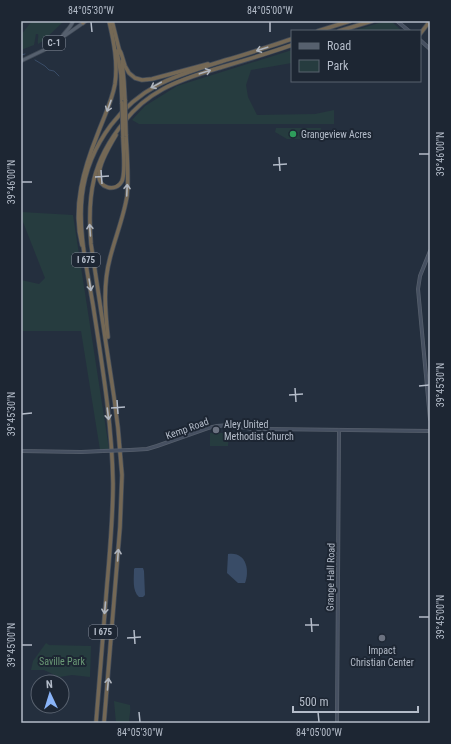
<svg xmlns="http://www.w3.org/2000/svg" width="451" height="744" font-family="'Roboto Condensed',sans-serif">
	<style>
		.green { fill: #263c3f }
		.water { fill: #394c67 }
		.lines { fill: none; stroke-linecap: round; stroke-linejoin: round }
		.stream { stroke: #394c67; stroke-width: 1 }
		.secondary-casing { stroke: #565f6c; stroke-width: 4 }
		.primary-casing { stroke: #414a57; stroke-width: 4.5 }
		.highway-casing { stroke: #434c59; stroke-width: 5 }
		.secondary { stroke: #465061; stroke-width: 2.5 }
		.primary { stroke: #56606e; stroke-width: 3 }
		.highway { stroke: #746855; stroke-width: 3.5 }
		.secondary-bridge-casing { stroke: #565f6c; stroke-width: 4; stroke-linecap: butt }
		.highway-bridge-casing { stroke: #434c59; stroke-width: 5; stroke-linecap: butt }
		.secondary-bridge { stroke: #465061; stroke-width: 2.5 }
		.highway-bridge { stroke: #746855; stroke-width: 3.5 }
		.oneway { stroke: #aeb4bd }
		.ticks { fill: none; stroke: #b4bcc9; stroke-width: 1.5 }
		.leisure-dot { fill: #2e9e5b; stroke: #1d2633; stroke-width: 1.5 }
		.worship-dot { fill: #6b7280; stroke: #1d2633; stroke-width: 1.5 }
		.labels { text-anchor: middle; stroke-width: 4; stroke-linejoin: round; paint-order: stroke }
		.shield { fill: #1d2633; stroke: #878f9c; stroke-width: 1 }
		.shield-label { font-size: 9px; font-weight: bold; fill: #b4bcc9 }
		.poi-label { font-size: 10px; fill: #b4bcc9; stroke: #1d2633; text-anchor: start }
		.street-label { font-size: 10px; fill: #b4bcc9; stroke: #1d2633 }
		.park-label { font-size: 10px; fill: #6b9a76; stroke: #1d2633 }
		.neatline { fill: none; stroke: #b4bcc9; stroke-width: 1.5 }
		.ticks-label { font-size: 10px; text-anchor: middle; fill: #b4bcc9 }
	</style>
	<rect width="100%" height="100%" fill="#242f3e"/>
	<!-- green -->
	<g class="green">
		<path d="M32 21H64L43 41 38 44C37 40 39 37 38 34H36L34 45 21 50V35Z"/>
		<path d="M386 21H391L402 31H352Z"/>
		<path d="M292 50V63L251 70 246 85 248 97 257 115 315 114 334 110V124H139L132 120 145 106 177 86Z"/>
		<path d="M276 128H321L320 139H287L275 132Z"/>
		<path d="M21 212 73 215 109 449 100 450 81 331H21V280L39 284 45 278 21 217Z"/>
		<path d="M210 433H229L228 446H210Z"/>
		<path d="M46 643 49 645 91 646 90 677 72 675 59 677 44 670H31L33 661Z"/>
		<path d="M114 701 130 705C131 712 129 717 129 723H116Z"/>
	</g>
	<!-- water -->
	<g class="water">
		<path d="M228 554C246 551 250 570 245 583H238L227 573Z"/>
		<path d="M135 568H143L144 571 145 595 143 597H139C132 591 134 578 134 569Z"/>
	</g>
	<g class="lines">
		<!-- stream -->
		<g class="stream">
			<path d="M21 55 25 54"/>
			<path d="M35 60 45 66 49 70 54 71 59 76"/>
		</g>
		<defs>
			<g id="secondary">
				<path d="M397 21 409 31"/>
				<path d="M420 40 430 49"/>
				<path d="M430 251 420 276 418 289 430 419"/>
				<path d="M130 450 147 449 157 446 208 428 217 426 230 425 252 429H266L430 431"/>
				<path d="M21 451 81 452 103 451"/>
				<path d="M337 723 339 430"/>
			</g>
			<g id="primary">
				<path d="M62 37C65 31 71 28 73 21"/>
				<path d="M21 61 44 50 86 21"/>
			</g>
			<g id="highway">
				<path d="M82 21 83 23"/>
				<path d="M112 21 120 53"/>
				<path d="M318 31 350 21"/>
				<path d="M339 31 372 21"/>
				<path d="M420 34 430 21"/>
				<path d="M117 51 121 75 122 103"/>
				<path d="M120 51 121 53 125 66 129 73 135 78 142 80 152 79 208 64"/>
				<path d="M122 61 124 82 125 100"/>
				<path d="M116 135C110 145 99 163 99 175 98 188 116 193 122 181 126 172 123 148 123 137"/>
				<path d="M82 245C72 207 84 168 98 133 104 117 112 101 115 84 118 63 114 42 109 21"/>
				<path d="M108 337C105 310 103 284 110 258 115 238 124 216 127 196 129 176 127 155 126 135"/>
				<path d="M96 723C100 677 103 631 107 585 110 551 113 517 113 483 112 423 102 364 93 305 87 269 78 232 82 196 85 170 96 145 111 125 143 83 179 75 226 60 248 54 270 46 292 39"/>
				<path d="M104 723 120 527 122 475 118 428 114 397 91 244C87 195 92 161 124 122 134 109 148 97 163 89 181 79 202 73 222 67 246 60 269 53 292 45"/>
			</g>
		</defs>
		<!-- secondary casing -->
		<use href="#secondary" class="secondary-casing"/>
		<!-- primary casing -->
		<use href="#primary" class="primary-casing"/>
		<!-- highway casing -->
		<use href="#highway" class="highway-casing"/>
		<!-- secondary -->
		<use href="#secondary" class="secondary"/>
		<!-- primary -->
		<use href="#primary" class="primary"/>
		<!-- highway -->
		<use href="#highway" class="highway"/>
		<defs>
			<path id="secondary-bridge" d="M103 451 130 450"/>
			<g id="highway-bridge">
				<path d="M125 100 126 135"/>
				<path d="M122 103 123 137"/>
			</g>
		</defs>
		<!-- secondary-bridge casing -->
		<use href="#secondary-bridge" class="secondary-bridge-casing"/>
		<!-- highway-bridge casing -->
		<use href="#highway-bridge" class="highway-bridge-casing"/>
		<!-- secondary-bridge -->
		<use href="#secondary-bridge" class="secondary-bridge"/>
		<!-- highway-bridge -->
		<use href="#highway-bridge" class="highway-bridge"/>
	</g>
	<!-- one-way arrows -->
	<defs><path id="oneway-shaft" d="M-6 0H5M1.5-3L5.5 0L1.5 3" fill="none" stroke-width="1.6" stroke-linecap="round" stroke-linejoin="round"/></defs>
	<g class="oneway">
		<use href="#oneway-shaft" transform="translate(262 49) rotate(162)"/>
		<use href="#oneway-shaft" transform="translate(205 72) rotate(-18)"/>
		<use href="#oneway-shaft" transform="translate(156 85) rotate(152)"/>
		<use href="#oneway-shaft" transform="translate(109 106) rotate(110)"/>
		<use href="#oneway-shaft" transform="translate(127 190) rotate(-87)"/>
		<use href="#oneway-shaft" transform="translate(90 230) rotate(-94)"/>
		<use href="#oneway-shaft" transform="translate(90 285) rotate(81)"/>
		<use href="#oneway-shaft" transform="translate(108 414) rotate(83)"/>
		<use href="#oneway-shaft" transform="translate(118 555) rotate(-86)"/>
		<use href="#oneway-shaft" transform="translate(105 608) rotate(95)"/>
		<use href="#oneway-shaft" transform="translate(108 684) rotate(-85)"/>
	</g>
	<!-- ticks -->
	<path class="ticks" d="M91 22 92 32M270 22V32M419 154H429M279 157 280 171M273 165 287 164M101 170 102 184M95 177 109 176M22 182H32M419 386 429 385M295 388 296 402M289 395 303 394M117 400 118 414M111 408 125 407M22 414 32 413M419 617H429M311 618 312 632M305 625H319M134 630 135 644M127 638 141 637M22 645H32M139 712 140 722M318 712 319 722"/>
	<!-- markers -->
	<circle class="leisure-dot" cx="293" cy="134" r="4"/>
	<g class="worship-dot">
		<circle cx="216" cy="430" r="4"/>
		<circle cx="382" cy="638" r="4"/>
	</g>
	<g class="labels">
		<!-- shield labels -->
		<g class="shield">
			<rect x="43" y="36" width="22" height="14" rx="3"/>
			<rect x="72" y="253" width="28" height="14" rx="3"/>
			<rect x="89" y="625" width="28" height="14" rx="3"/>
		</g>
		<g class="shield-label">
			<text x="54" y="46">C-1</text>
			<text x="86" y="263">I 675</text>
			<text x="103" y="635">I 675</text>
		</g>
		<!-- poi labels -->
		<g class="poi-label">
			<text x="301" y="138">Grangeview Acres</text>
			<text x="224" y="428">Aley United<tspan x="224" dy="12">Methodist Church</tspan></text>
			<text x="382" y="654" text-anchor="middle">Impact<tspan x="382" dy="12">Christian Center</tspan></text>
		</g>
		<!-- street labels -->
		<g class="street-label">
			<text transform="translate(187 428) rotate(-20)" y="4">Kemp Road</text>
			<text transform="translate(330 577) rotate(-89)" y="4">Grange Hall Road</text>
		</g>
		<!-- park labels -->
		<g class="park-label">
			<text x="62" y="665">Saville Park</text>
		</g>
	</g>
	<!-- border -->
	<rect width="451" height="744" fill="none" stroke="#1d2633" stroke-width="44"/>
	<!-- legend -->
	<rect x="291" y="30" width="130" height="52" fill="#1d2633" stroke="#59626f"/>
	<rect x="299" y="43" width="20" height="6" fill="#56606e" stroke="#59626f"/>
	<text x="327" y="50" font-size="12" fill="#b4bcc9">Road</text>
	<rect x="299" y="60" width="20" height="12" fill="#263c3f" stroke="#59626f"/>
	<text x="327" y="70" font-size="12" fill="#b4bcc9">Park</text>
	<!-- north arrow -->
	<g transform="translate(50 694) rotate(356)"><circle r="19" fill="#1d2633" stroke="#59626f"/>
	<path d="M0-3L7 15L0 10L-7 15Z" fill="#8ab4f8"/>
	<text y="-6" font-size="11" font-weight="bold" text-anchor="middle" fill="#b4bcc9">N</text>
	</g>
	<!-- scale -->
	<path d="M293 706v6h125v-6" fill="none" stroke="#b4bcc9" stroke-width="2"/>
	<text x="299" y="706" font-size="12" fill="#b4bcc9" stroke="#1d2633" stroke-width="3" paint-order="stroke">500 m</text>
	<rect x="22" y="22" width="407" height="700" class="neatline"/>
	<g class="ticks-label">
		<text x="91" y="14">84°05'30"W</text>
		<text x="270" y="14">84°05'00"W</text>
		<text transform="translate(440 154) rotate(-90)" y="4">39°46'00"N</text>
		<text transform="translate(11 182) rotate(-90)" y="4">39°46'00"N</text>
		<text transform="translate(440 385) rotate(-90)" y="4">39°45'30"N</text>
		<text transform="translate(11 414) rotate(-90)" y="4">39°45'30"N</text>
		<text transform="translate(440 617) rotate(-90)" y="4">39°45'00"N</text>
		<text transform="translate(11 645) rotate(-90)" y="4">39°45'00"N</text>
		<text x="140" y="736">84°05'30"W</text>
		<text x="319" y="736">84°05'00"W</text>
	</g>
</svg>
